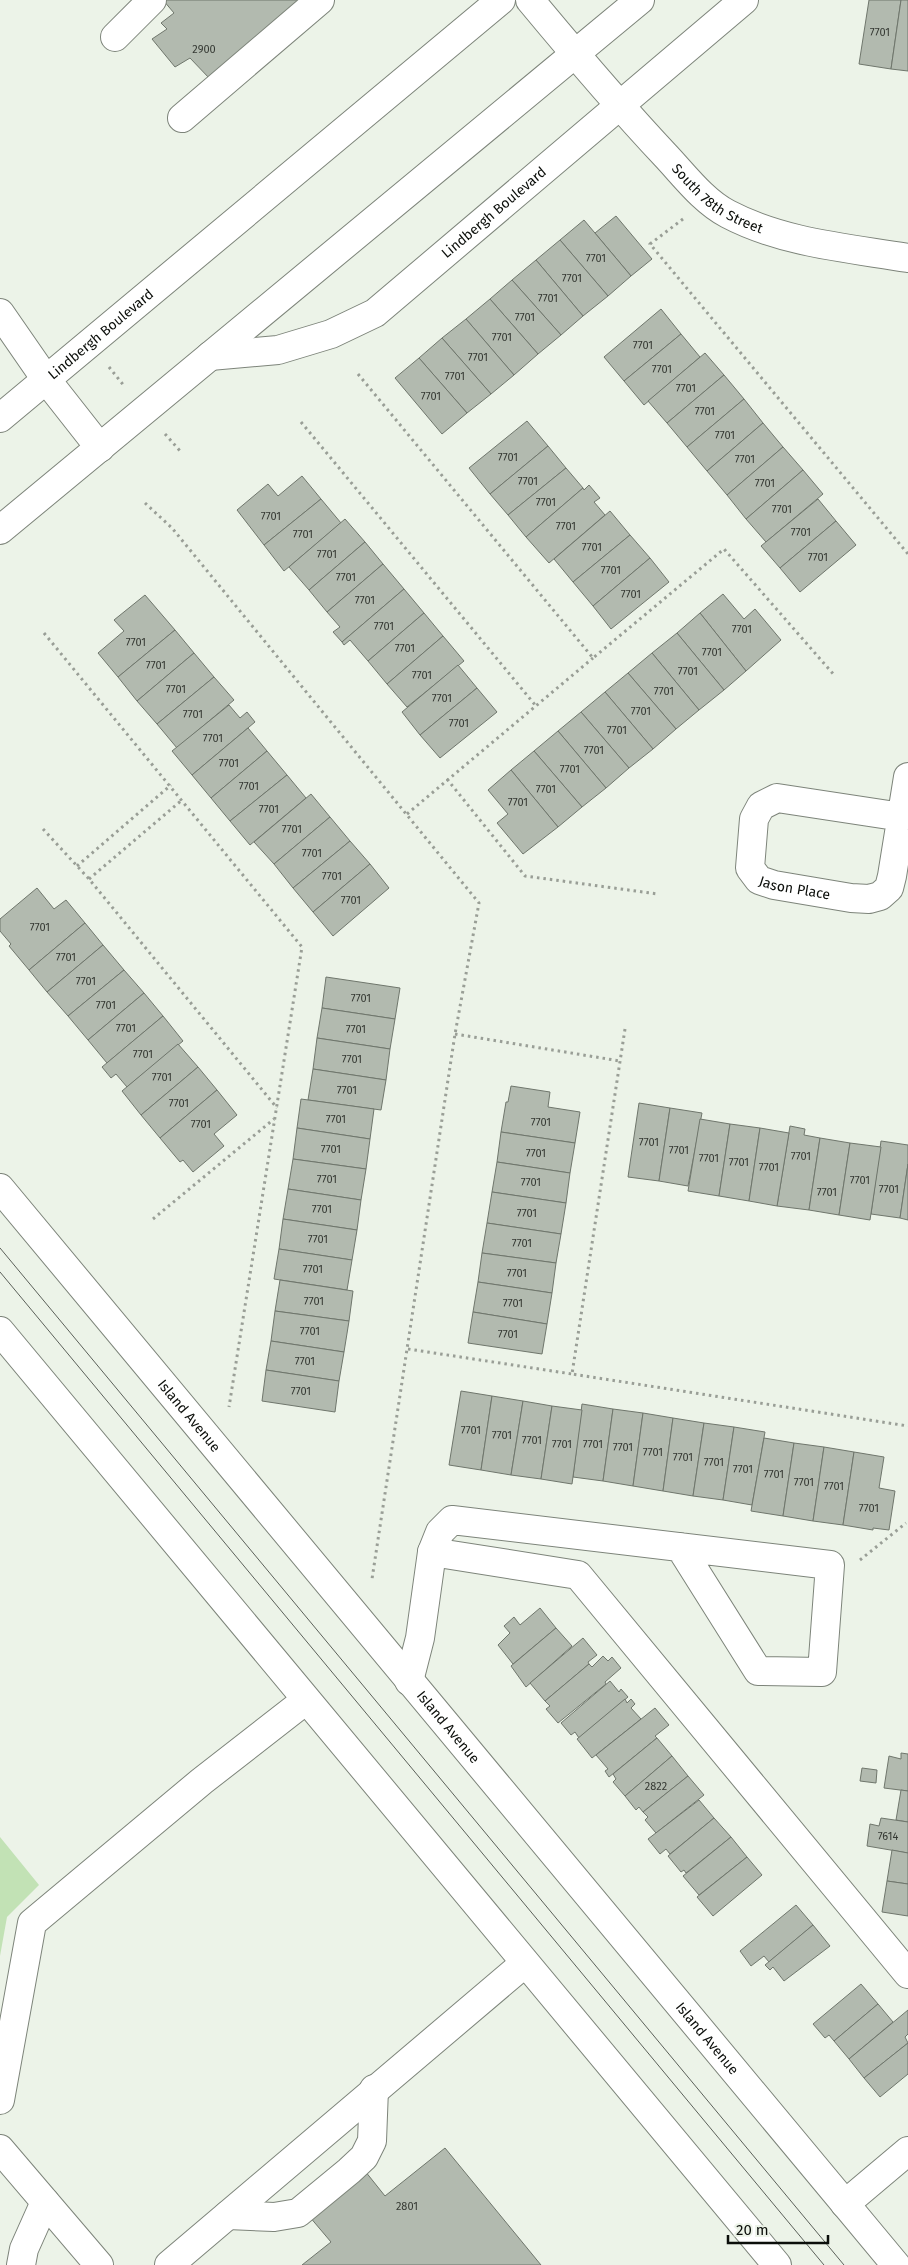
<svg xmlns="http://www.w3.org/2000/svg" width="908" height="2265" font-family="'Fira Sans',sans-serif">
	<style>
		.green { fill: #c2e2b5 }
		.building { fill: #b2baaf; stroke: #6f766c }
		.lines { fill: none; stroke-linecap: round; stroke-linejoin: round }
		.minor-casing { stroke: #7d847a; stroke-width: 30 }
		.major-casing { stroke: #7d847a; stroke-width: 30 }
		.path { stroke: #999e96; stroke-width: 3; stroke-dasharray: 2.5 4; stroke-linecap: butt }
		.minor { stroke: #fff; stroke-width: 28 }
		.major { stroke: #fff; stroke-width: 28 }
		.tram { stroke: #5c615a; stroke-width: 1 }
		.labels { text-anchor: middle; stroke-width: 4; stroke-linejoin: round; paint-order: stroke }
		.number-label { font-size: 11px; fill: #353933 }
		.street-label { font-size: 14px; fill: #0b0e0a; stroke: #ecf3e8 }
	</style>
	<rect width="100%" height="100%" fill="#ecf3e8"/>
	<!-- green -->
	<path class="green" d="M0 1837 39 1885 7 1917 0 1956Z"/>
	<!-- building -->
	<g class="building">
		<path d="M163 0H306L210 79 190 58 175 67 152 39 167 29 161 23 174 13Z"/>
		<path d="M869 0H901L891 69 859 64Z"/>
		<path d="M901 0H908V71L891 69Z"/>
		<path d="M616 216 652 259 631 276 595 233Z"/>
		<path d="M584 220 631 276 608 296 560 240Z"/>
		<path d="M560 240 608 296 583 316 536 260Z"/>
		<path d="M536 260 583 316 561 335 512 280Z"/>
		<path d="M512 280 561 335 538 354 490 299Z"/>
		<path d="M490 299 538 354 514 375 466 319Z"/>
		<path d="M661 309 681 334 624 381 604 357Z"/>
		<path d="M466 319 514 375 491 394 442 338Z"/>
		<path d="M681 334 700 357 644 405 624 381Z"/>
		<path d="M442 338 491 394 467 413 419 358Z"/>
		<path d="M705 353 724 375 667 423 648 401Z"/>
		<path d="M419 358 467 413 442 434 395 378Z"/>
		<path d="M724 375 744 399 687 447 667 423Z"/>
		<path d="M744 399 763 423 707 471 687 447Z"/>
		<path d="M527 421 548 446 490 494 469 468Z"/>
		<path d="M763 423 783 447 727 495 707 471Z"/>
		<path d="M548 446 566 468 508 515 490 494Z"/>
		<path d="M783 447 803 470 746 519 727 495Z"/>
		<path d="M566 468 583 488 526 537 508 515Z"/>
		<path d="M803 470 823 494 766 542 746 519Z"/>
		<path d="M302 476 321 499 264 545 237 510 268 484 278 496Z"/>
		<path d="M589 485 600 498 594 502 605 515 549 563 526 537 583 488 584 490Z"/>
		<path d="M321 499 341 523 284 571 264 545Z"/>
		<path d="M818 499 836 521 780 568 761 546Z"/>
		<path d="M610 511 630 535 573 582 554 559Z"/>
		<path d="M345 519 365 542 309 590 289 567Z"/>
		<path d="M836 521 856 545 800 592 780 568Z"/>
		<path d="M630 535 650 558 593 606 573 582Z"/>
		<path d="M365 542 383 564 327 612 309 590Z"/>
		<path d="M650 558 669 582 611 629 593 606Z"/>
		<path d="M383 564 404 589 342 642 333 632 340 627 327 612Z"/>
		<path d="M404 589 424 613 368 661 350 640 344 645 342 642Z"/>
		<path d="M723 594 744 619 755 609 781 640 746 671 700 613Z"/>
		<path d="M145 595 175 630 118 677 98 653 124 631 114 620Z"/>
		<path d="M424 613 443 636 387 684 368 661Z"/>
		<path d="M700 613 746 671 724 690 677 633Z"/>
		<path d="M175 630 194 653 137 701 118 677Z"/>
		<path d="M677 633 724 690 699 710 652 653Z"/>
		<path d="M443 636 464 661 407 707 387 684Z"/>
		<path d="M194 653 214 677 157 724 137 701Z"/>
		<path d="M652 653 699 710 676 729 628 673Z"/>
		<path d="M458 665 477 688 420 735 402 712Z"/>
		<path d="M628 673 676 729 653 749 605 692Z"/>
		<path d="M214 677 234 700 177 748 157 724Z"/>
		<path d="M477 688 497 712 440 758 420 735Z"/>
		<path d="M605 692 653 749 629 768 581 712Z"/>
		<path d="M229 705 240 718 247 712 255 722 192 775 172 751Z"/>
		<path d="M581 712 629 768 606 788 558 731Z"/>
		<path d="M248 728 267 751 211 798 192 775Z"/>
		<path d="M558 731 606 788 582 807 534 751Z"/>
		<path d="M267 751 287 775 230 821 211 798Z"/>
		<path d="M534 751 582 807 558 827 511 770Z"/>
		<path d="M511 770 558 827 523 854 497 823 508 814 488 790Z"/>
		<path d="M287 775 306 798 250 845 230 821Z"/>
		<path d="M311 794 330 817 274 864 254 842Z"/>
		<path d="M330 817 350 841 293 888 274 864Z"/>
		<path d="M350 841 370 864 313 912 293 888Z"/>
		<path d="M370 864 389 888 333 936 313 912Z"/>
		<path d="M37 888 54 909 66 900 85 923 29 970 9 946 11 944 0 931V919Z"/>
		<path d="M85 923 103 945 47 992 29 970Z"/>
		<path d="M103 945 124 970 68 1016 47 992Z"/>
		<path d="M124 970 144 993 88 1040 68 1016Z"/>
		<path d="M326 977 400 988 395 1019 322 1008Z"/>
		<path d="M144 993 163 1016 107 1063 88 1040Z"/>
		<path d="M322 1008 395 1019 390 1049 317 1038Z"/>
		<path d="M163 1016 183 1041 127 1087 116 1074 111 1078 102 1067Z"/>
		<path d="M317 1038 390 1049 386 1080 313 1069Z"/>
		<path d="M178 1044 198 1067 141 1115 122 1091Z"/>
		<path d="M198 1067 217 1090 160 1138 141 1115Z"/>
		<path d="M313 1069 386 1080 381 1110 308 1100Z"/>
		<path d="M511 1086 550 1092 548 1107 580 1112 575 1143 501 1132 506 1102H508Z"/>
		<path d="M217 1090 237 1115 214 1134 224 1146 193 1172 183 1160 180 1162 160 1138Z"/>
		<path d="M301 1099 374 1109 370 1139 297 1128Z"/>
		<path d="M639 1103 670 1108 659 1181 628 1177Z"/>
		<path d="M670 1108 702 1113 688 1186 659 1181Z"/>
		<path d="M700 1119 730 1124 719 1196 688 1191Z"/>
		<path d="M730 1124 760 1128 749 1201 719 1196Z"/>
		<path d="M790 1126 805 1129 804 1135 820 1138 809 1210 777 1206Z"/>
		<path d="M297 1128 370 1139 366 1169 293 1159Z"/>
		<path d="M760 1128 789 1133 777 1206 749 1201Z"/>
		<path d="M501 1132 575 1143 570 1173 497 1162Z"/>
		<path d="M820 1138 850 1143 839 1215 809 1210Z"/>
		<path d="M881 1141 908 1145V1164L900 1218 871 1214Z"/>
		<path d="M850 1143 881 1147 870 1220 839 1215Z"/>
		<path d="M293 1159 366 1169 361 1200 288 1189Z"/>
		<path d="M497 1162 570 1173 566 1203 492 1192Z"/>
		<path d="M908 1164V1220L900 1218Z"/>
		<path d="M288 1189 361 1200 357 1230 283 1219Z"/>
		<path d="M492 1192 566 1203 561 1234 487 1223Z"/>
		<path d="M283 1219 357 1230 352 1260 279 1249Z"/>
		<path d="M487 1223 561 1234 556 1263 482 1253Z"/>
		<path d="M279 1249 352 1260 347 1290 274 1279Z"/>
		<path d="M482 1253 556 1263 552 1293 478 1282Z"/>
		<path d="M280 1280 353 1291 349 1321 275 1311Z"/>
		<path d="M478 1282 552 1293 547 1324 473 1312Z"/>
		<path d="M275 1311 349 1321 344 1352 271 1341Z"/>
		<path d="M473 1312 547 1324 542 1354 468 1343Z"/>
		<path d="M271 1341 344 1352 339 1381 266 1370Z"/>
		<path d="M266 1370 339 1381 335 1412 262 1401Z"/>
		<path d="M461 1391 492 1396 481 1470 449 1465Z"/>
		<path d="M492 1396 523 1401 511 1475 481 1470Z"/>
		<path d="M523 1401 552 1406 541 1479 511 1475Z"/>
		<path d="M582 1404 613 1409 603 1481 573 1477Z"/>
		<path d="M552 1406 582 1410 572 1484 541 1479Z"/>
		<path d="M613 1409 643 1413 633 1486 603 1481Z"/>
		<path d="M643 1413 673 1418 663 1491 633 1486Z"/>
		<path d="M673 1418 704 1423 693 1496 663 1491Z"/>
		<path d="M704 1423 734 1427 723 1500 693 1496Z"/>
		<path d="M734 1427 765 1432 752 1505 723 1500Z"/>
		<path d="M764 1438 794 1443 783 1516 751 1511Z"/>
		<path d="M794 1443 824 1447 813 1521 783 1516Z"/>
		<path d="M824 1447 854 1452 843 1525 813 1521Z"/>
		<path d="M854 1452 884 1457 879 1488 895 1491 889 1530 873 1528V1530L843 1525Z"/>
		<path d="M540 1608 556 1628 513 1664 498 1645 510 1633 504 1626 514 1617 520 1625Z"/>
		<path d="M556 1628 572 1646 526 1687 511 1666Z"/>
		<path d="M583 1638 597 1655 588 1662 589 1664 545 1701 530 1683Z"/>
		<path d="M603 1656 608 1661 612 1657 621 1668 605 1682 606 1684 558 1723 546 1709 550 1706 545 1701 589 1664 592 1667Z"/>
		<path d="M610 1681 619 1692 621 1689 628 1697 579 1738 575 1732 571 1735 561 1723Z"/>
		<path d="M625 1699 627 1703 631 1699 635 1704 631 1708 641 1719 592 1758 577 1739Z"/>
		<path d="M655 1708 669 1725 655 1736 657 1738 609 1777 605 1771 608 1769 596 1755Z"/>
		<path d="M657 1738 672 1756 625 1796 613 1782 616 1779 613 1774Z"/>
		<path d="M901 1753 908 1754V1791L884 1788 889 1756 901 1759Z"/>
		<path d="M672 1756 688 1776 643 1812 639 1807 636 1810 625 1796Z"/>
		<path d="M862 1768 877 1770 876 1783 860 1781Z"/>
		<path d="M688 1776 704 1795 656 1833 645 1820 648 1817 643 1812Z"/>
		<path d="M901 1790 908 1791V1822L896 1820Z"/>
		<path d="M699 1800 714 1818 670 1854 666 1849 660 1854 648 1839Z"/>
		<path d="M714 1818 731 1837 686 1873 684 1870 681 1872 668 1856Z"/>
		<path d="M881 1818 908 1822V1853L867 1846 870 1824 879 1826Z"/>
		<path d="M731 1837 747 1857 699 1895 683 1876Z"/>
		<path d="M892 1850 908 1853V1884L887 1881Z"/>
		<path d="M747 1857 762 1875 713 1916 697 1897Z"/>
		<path d="M887 1881 908 1884V1916L882 1912Z"/>
		<path d="M796 1905 813 1925 769 1962 764 1956 751 1966 740 1951Z"/>
		<path d="M813 1925 830 1946 784 1981 773 1967 770 1970 765 1965Z"/>
		<path d="M861 1984 878 2004 834 2041 829 2035 825 2038 813 2024Z"/>
		<path d="M878 2004 893 2022 849 2059 834 2041Z"/>
		<path d="M908 2010V2034L905 2037 908 2043 864 2078 849 2059Z"/>
		<path d="M908 2043V2074L880 2097 864 2078Z"/>
		<path d="M445 2148 541 2265H302L331 2242 309 2216 365 2171 385 2196Z"/>
	</g>
	<g class="lines">
		<defs>
			<g id="minor">
				<path id="s1" d="M530 0C574 53 618 105 665 155 684 175 703 201 728 214 783 243 848 248 908 258"/>
				<path d="M115 37 152 0"/>
				<path d="M182 118 320 0"/>
				<path d="M0 313 45 378 100 448"/>
				<path id="s2" d="M210 356 278 350 331 334 375 313 744 0"/>
				<path id="s3" d="M902 817 777 798 761 806 754 819 750 868 759 880 774 885 851 898 869 899 880 896 889 888 892 876 908 777"/>
				<path d="M432 1552 440 1532 452 1520 830 1565 822 1672 758 1671 680 1547"/>
				<path d="M409 1681 420 1638 432 1552 578 1575 908 1974"/>
				<path d="M0 2100 32 1923 202 1781 306 1700"/>
				<path d="M0 2149 99 2265"/>
				<path d="M845 2204 908 2151"/>
				<path d="M228 2215 274 2217 298 2213 349 2171 364 2157 372 2141 374 2089"/>
				<path d="M21 2265 24 2249 45 2202"/>
				<path d="M169 2265 525 1963"/>
			</g>
			<g id="major">
				<path id="s4" d="M0 418 501 0"/>
				<path d="M0 530 640 0"/>
				<path id="s5" d="M0 1188 896 2265"/>
				<path d="M0 1331 777 2265"/>
			</g>
		</defs>
		<!-- minor casing -->
		<use href="#minor" class="minor-casing"/>
		<!-- major casing -->
		<use href="#major" class="major-casing"/>
		<!-- path -->
		<g class="path">
			<path d="M683 219 650 244 908 554"/>
			<path d="M109 367 125 387"/>
			<path d="M358 374 593 658 724 549 835 676"/>
			<path d="M301 422 536 706"/>
			<path d="M165 434 181 452"/>
			<path d="M145 503 172 528 479 903 455 1034 372 1579"/>
			<path d="M44 633 302 947 229 1407"/>
			<path d="M447 779 525 876 658 894"/>
			<path d="M407 814 593 658"/>
			<path d="M43 829 89 879 277 1108"/>
			<path d="M77 866 171 785"/>
			<path d="M89 879 182 800"/>
			<path d="M625 1029 572 1374 908 1426"/>
			<path d="M455 1034 620 1061"/>
			<path d="M153 1219 274 1119"/>
			<path d="M408 1349 572 1374"/>
			<path d="M860 1560 906 1523"/>
		</g>
		<!-- minor -->
		<use href="#minor" class="minor"/>
		<!-- major -->
		<use href="#major" class="major"/>
		<!-- tram -->
		<g class="tram">
			<path d="M0 1248 844 2265"/>
			<path d="M0 1272 824 2265"/>
		</g>
	</g>
	<g class="labels">
		<!-- number labels -->
		<g class="number-label">
			<text x="880" y="36">7701</text>
			<text x="204" y="53">2900</text>
			<text x="596" y="262">7701</text>
			<text x="572" y="282">7701</text>
			<text x="548" y="302">7701</text>
			<text x="525" y="321">7701</text>
			<text x="502" y="341">7701</text>
			<text x="643" y="349">7701</text>
			<text x="478" y="361">7701</text>
			<text x="662" y="373">7701</text>
			<text x="455" y="380">7701</text>
			<text x="686" y="392">7701</text>
			<text x="431" y="400">7701</text>
			<text x="705" y="415">7701</text>
			<text x="725" y="439">7701</text>
			<text x="508" y="461">7701</text>
			<text x="745" y="463">7701</text>
			<text x="528" y="485">7701</text>
			<text x="765" y="487">7701</text>
			<text x="546" y="506">7701</text>
			<text x="782" y="513">7701</text>
			<text x="271" y="520">7701</text>
			<text x="566" y="530">7701</text>
			<text x="801" y="536">7701</text>
			<text x="303" y="538">7701</text>
			<text x="592" y="551">7701</text>
			<text x="327" y="558">7701</text>
			<text x="818" y="561">7701</text>
			<text x="611" y="574">7701</text>
			<text x="346" y="581">7701</text>
			<text x="631" y="598">7701</text>
			<text x="365" y="604">7701</text>
			<text x="384" y="630">7701</text>
			<text x="742" y="633">7701</text>
			<text x="136" y="646">7701</text>
			<text x="405" y="652">7701</text>
			<text x="712" y="656">7701</text>
			<text x="156" y="669">7701</text>
			<text x="688" y="675">7701</text>
			<text x="422" y="679">7701</text>
			<text x="176" y="693">7701</text>
			<text x="664" y="695">7701</text>
			<text x="442" y="702">7701</text>
			<text x="641" y="715">7701</text>
			<text x="193" y="718">7701</text>
			<text x="459" y="727">7701</text>
			<text x="617" y="734">7701</text>
			<text x="213" y="742">7701</text>
			<text x="594" y="754">7701</text>
			<text x="229" y="767">7701</text>
			<text x="570" y="773">7701</text>
			<text x="249" y="790">7701</text>
			<text x="546" y="793">7701</text>
			<text x="518" y="806">7701</text>
			<text x="269" y="813">7701</text>
			<text x="292" y="833">7701</text>
			<text x="312" y="857">7701</text>
			<text x="332" y="880">7701</text>
			<text x="351" y="904">7701</text>
			<text x="40" y="931">7701</text>
			<text x="66" y="961">7701</text>
			<text x="86" y="985">7701</text>
			<text x="361" y="1002">7701</text>
			<text x="106" y="1009">7701</text>
			<text x="126" y="1032">7701</text>
			<text x="356" y="1033">7701</text>
			<text x="143" y="1058">7701</text>
			<text x="352" y="1063">7701</text>
			<text x="162" y="1081">7701</text>
			<text x="347" y="1094">7701</text>
			<text x="179" y="1107">7701</text>
			<text x="336" y="1123">7701</text>
			<text x="541" y="1126">7701</text>
			<text x="201" y="1128">7701</text>
			<text x="649" y="1146">7701</text>
			<text x="331" y="1153">7701</text>
			<text x="679" y="1154">7701</text>
			<text x="536" y="1157">7701</text>
			<text x="801" y="1160">7701</text>
			<text x="709" y="1162">7701</text>
			<text x="739" y="1166">7701</text>
			<text x="769" y="1171">7701</text>
			<text x="327" y="1183">7701</text>
			<text x="860" y="1184">7701</text>
			<text x="531" y="1186">7701</text>
			<text x="889" y="1193">7701</text>
			<text x="827" y="1196">7701</text>
			<text x="322" y="1213">7701</text>
			<text x="527" y="1217">7701</text>
			<text x="318" y="1243">7701</text>
			<text x="522" y="1247">7701</text>
			<text x="313" y="1273">7701</text>
			<text x="517" y="1277">7701</text>
			<text x="314" y="1305">7701</text>
			<text x="513" y="1307">7701</text>
			<text x="310" y="1335">7701</text>
			<text x="508" y="1338">7701</text>
			<text x="305" y="1365">7701</text>
			<text x="301" y="1395">7701</text>
			<text x="471" y="1434">7701</text>
			<text x="502" y="1439">7701</text>
			<text x="532" y="1444">7701</text>
			<text x="562" y="1448">7701</text>
			<text x="593" y="1448">7701</text>
			<text x="623" y="1451">7701</text>
			<text x="653" y="1456">7701</text>
			<text x="683" y="1461">7701</text>
			<text x="714" y="1466">7701</text>
			<text x="743" y="1473">7701</text>
			<text x="774" y="1478">7701</text>
			<text x="804" y="1486">7701</text>
			<text x="834" y="1490">7701</text>
			<text x="869" y="1512">7701</text>
			<text x="656" y="1790">2822</text>
			<text x="888" y="1840">7614</text>
			<text x="407" y="2210">2801</text>
		</g>
		<!-- street labels -->
		<g class="street-label">
			<text dy="5" stroke="none"><textPath href="#s1" startOffset="275">South 78th Street</textPath></text>
			<text dy="5" stroke="none"><textPath href="#s2" startOffset="328">Lindbergh Boulevard</textPath></text>
			<text dy="5" stroke="none"><textPath href="#s4" startOffset="131">Lindbergh Boulevard</textPath></text>
			<text dy="5" stroke="none"><textPath href="#s3" startOffset="260">Jason Place</textPath></text>
			<text dy="5" stroke="none"><textPath href="#s5" startOffset="296">Island Avenue</textPath></text>
			<text dy="5" stroke="none"><textPath href="#s5" startOffset="701">Island Avenue</textPath></text>
			<text dy="5" stroke="none"><textPath href="#s5" startOffset="1106">Island Avenue</textPath></text>
		</g>
	</g>
	<!-- scale -->
	<path d="M728 2235v8h100v-8" fill="none" stroke="#0b0e0a" stroke-width="2.5"/>
	<text x="736" y="2235" font-size="15" fill="#0b0e0a" stroke="#ecf3e8" stroke-width="4" paint-order="stroke">20 m</text>
</svg>
